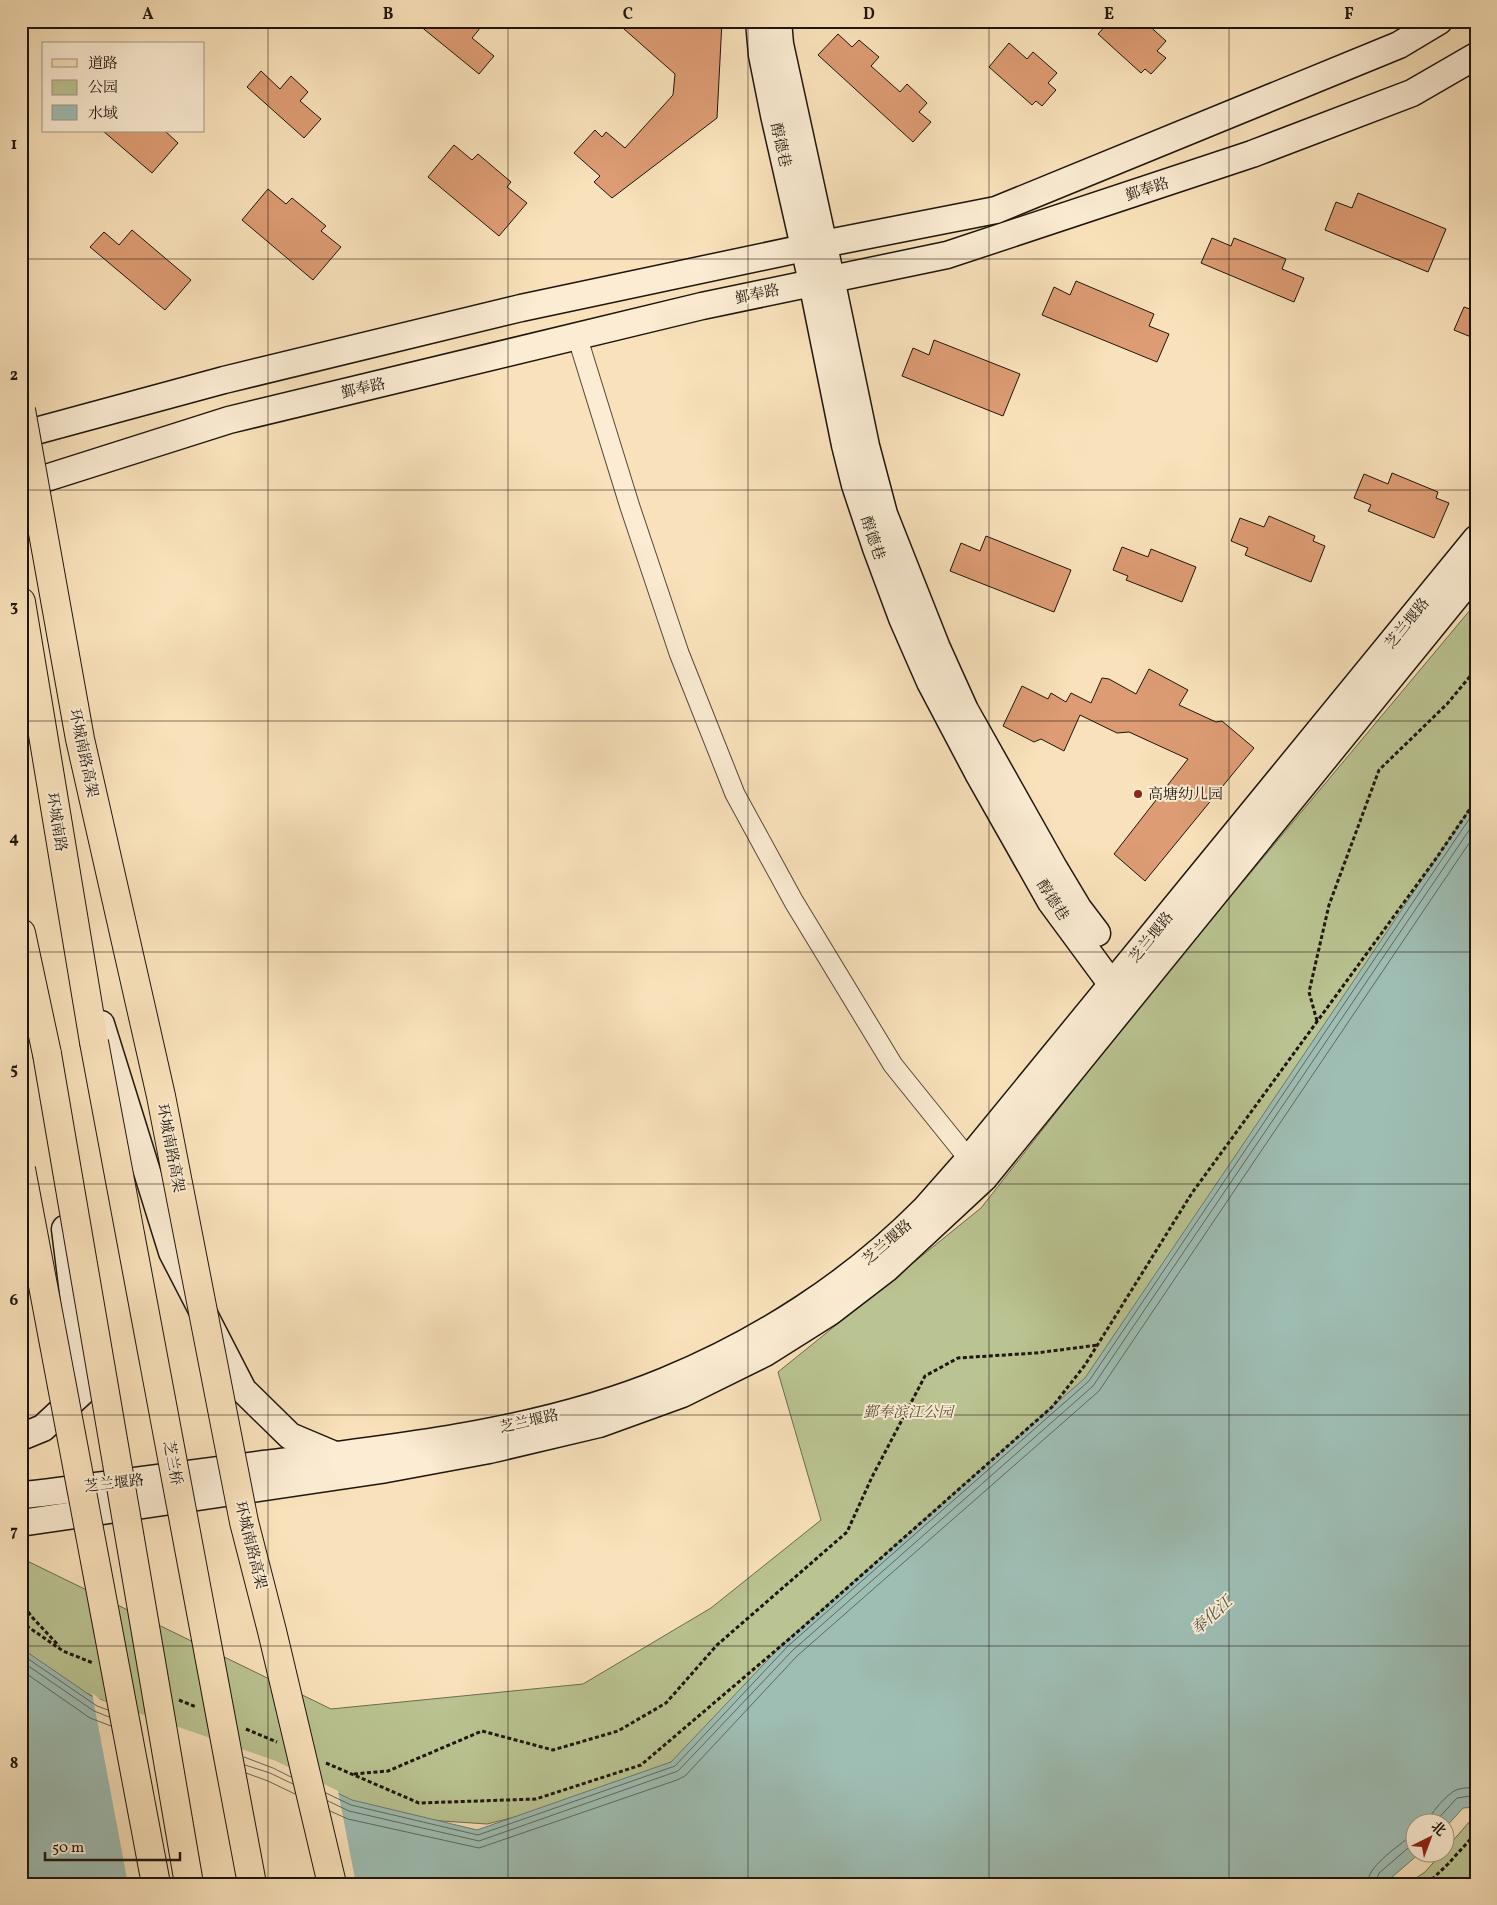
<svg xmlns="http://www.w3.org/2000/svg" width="1497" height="1905" font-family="Vollkorn,'Noto Serif SC',serif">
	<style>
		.green { fill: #bac492; stroke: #6c6c50 }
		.water { fill: #9ebdb3; stroke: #6b7a71 }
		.pier { fill: #f9e2bb }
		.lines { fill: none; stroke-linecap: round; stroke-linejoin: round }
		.shore { stroke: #5e6960; stroke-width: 1 }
		.building { fill: #dd9c73; stroke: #1e150d }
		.street-casing { stroke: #554838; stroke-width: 21 }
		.secondary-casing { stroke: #1e150d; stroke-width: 29 }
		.primary-casing { stroke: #1e150d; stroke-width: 30 }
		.path { stroke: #1e150d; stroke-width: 3; stroke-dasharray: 4 2.5; stroke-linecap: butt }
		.street { stroke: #fbecd3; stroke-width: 19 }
		.secondary { stroke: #fbecd3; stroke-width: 26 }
		.primary { stroke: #f9e2bb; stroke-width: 28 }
		.primary-bridge-casing { stroke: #1e150d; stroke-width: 30; stroke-linecap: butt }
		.highway-bridge-casing { stroke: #1e150d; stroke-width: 30; stroke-linecap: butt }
		.primary-bridge { stroke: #f9e2bb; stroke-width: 28 }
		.highway-bridge { stroke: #f9e2bb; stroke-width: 28 }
		.grid { fill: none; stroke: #1e150d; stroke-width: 1; stroke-opacity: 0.55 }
		.poi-dot { fill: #8f2418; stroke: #fbecd3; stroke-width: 2 }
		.labels { text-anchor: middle; stroke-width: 4; stroke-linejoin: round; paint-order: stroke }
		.street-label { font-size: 15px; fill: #1e150d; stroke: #fbecd3 }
		.poi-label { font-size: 15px; fill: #1e150d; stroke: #fbecd3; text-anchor: start }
		.park-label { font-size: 15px; font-style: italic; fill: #55523c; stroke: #fbecd3 }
		.water-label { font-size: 16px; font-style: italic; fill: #4b5047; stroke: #fbecd3 }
		.neatline { fill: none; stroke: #1e150d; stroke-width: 2 }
		.grid-label { font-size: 16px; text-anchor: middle; font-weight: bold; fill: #1e150d }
	</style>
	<rect width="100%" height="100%" fill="#f9e2bb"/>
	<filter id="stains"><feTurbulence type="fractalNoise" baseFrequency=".004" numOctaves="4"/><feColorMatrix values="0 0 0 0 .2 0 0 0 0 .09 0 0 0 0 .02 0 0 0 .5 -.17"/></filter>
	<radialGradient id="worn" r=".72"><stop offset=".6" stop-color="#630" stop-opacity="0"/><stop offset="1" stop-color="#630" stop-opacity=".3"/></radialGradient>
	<!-- green -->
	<g class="green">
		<path d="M1476 603V816L1145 1302 1015 1469 716 1738 612 1793 487 1824 368 1816 33 1670 21 1662V1558L331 1709 583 1684 711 1608 821 1520 778 1372 981 1208 1145 999Z"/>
		<path d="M1476 1814V1884H1407L1425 1872 1442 1853 1444 1852 1445 1850Z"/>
	</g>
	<!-- water -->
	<path class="water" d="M1476 800V1807L1463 1808 1445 1828 1444 1822H1414V1852L1420 1853 1384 1884H21V1648L100 1702 275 1763 352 1800 477 1830 671 1762 784 1643 1085 1378Z"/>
	<!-- pier -->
	<path class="pier" d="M92 1693 101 1700 276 1761 338 1791 356 1884H128Z"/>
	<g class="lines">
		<!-- shore -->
		<g class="shore">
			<path d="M21 1654 97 1706 108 1710"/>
			<path d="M21 1661 94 1711 109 1717"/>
			<path d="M21 1670 90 1718 111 1726"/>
			<path d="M244 1757 273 1768 291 1777"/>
			<path d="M245 1765 270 1773 293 1784"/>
			<path d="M246 1773 268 1781 295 1794"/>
			<path d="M326 1793 351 1805 478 1835 675 1766 788 1646 1089 1381 1476 809"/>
			<path d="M328 1801 349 1811 479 1841 678 1771 792 1651 1093 1386 1476 820"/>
			<path d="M330 1811 348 1819 479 1848 677 1780 685 1776 797 1656 1099 1391 1476 833"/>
			<path d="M1427 1822C1430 1814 1447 1794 1456 1790 1462 1788 1469 1787 1476 1788"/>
			<path d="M1435 1822 1457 1798 1476 1795"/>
			<path d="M1367 1884C1368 1866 1395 1849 1408 1838L1414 1835"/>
			<path d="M1375 1884 1379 1873 1414 1843"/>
		</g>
	</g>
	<!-- building -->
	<g class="building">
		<path d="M414 21H486L472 38 494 56 479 74Z"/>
		<path d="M615 21H722L717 118 612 198 594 182 600 176 574 153 595 130 602 137 606 132 625 148 673 95 675 74Z"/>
		<path d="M1110 21H1144L1166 41 1157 51 1166 58 1151 74 1145 69 1141 73 1098 34Z"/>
		<path d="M838 34 852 47 859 40 879 57 871 66 900 92 907 84 927 103 919 112 931 122 913 142 818 55Z"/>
		<path d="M1009 43 1027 59 1033 52 1057 73 1048 83 1056 90 1042 106 1036 101 1032 105 989 67Z"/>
		<path d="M261 71 280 89 291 76 308 92 300 101 321 119 304 138 247 87Z"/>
		<path d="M103 131H165L178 143 152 173Z"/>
		<path d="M454 145 472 160 478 154 511 182 507 187 527 203 499 236 428 177Z"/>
		<path d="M268 189 286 204 292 198 326 226 321 231 341 247 313 280 242 220Z"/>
		<path d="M1358 193 1446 229 1428 272 1325 230 1336 202 1352 208Z"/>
		<path d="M132 230 191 280 165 310 90 247 104 232 119 245Z"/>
		<path d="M1212 238 1231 246 1234 238 1286 259 1282 269 1304 278 1294 302 1201 263Z"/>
		<path d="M1076 281 1154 314 1149 326 1169 334 1157 362 1042 315 1054 287 1070 295Z"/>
		<path d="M1464 307 1476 311V339L1454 330Z"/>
		<path d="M934 340 1020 374 1003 416 902 376 913 348 929 355Z"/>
		<path d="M1392 473 1438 492 1436 498 1449 503 1434 538 1368 511 1371 505 1354 498 1364 474 1388 484Z"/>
		<path d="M1269 516 1315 536 1313 541 1325 546 1311 582 1245 555 1248 548 1231 541 1240 518 1264 527Z"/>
		<path d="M986 536 1071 570 1054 612 950 571 961 543 980 551Z"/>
		<path d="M1122 547 1148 557 1151 549 1196 567 1182 602 1126 580 1128 576 1113 570Z"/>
		<path d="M1149 669 1188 690 1179 705 1216 722 1222 721 1254 748 1145 881 1114 854 1188 759 1129 732 1117 733 1080 715 1064 751 1041 739 1034 742 1003 726 1022 686 1048 699 1051 693 1066 702 1071 693 1091 703 1102 678 1109 679 1136 694Z"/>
	</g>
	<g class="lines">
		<defs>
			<path id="street" d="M577 336 630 507 679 653 735 794 794 902 893 1065 976 1168"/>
			<g id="secondary">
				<path d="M759 21 762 55 774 115 812 282 845 445 855 485 876 548 902 618 930 682 978 773 1051 902 1121 997"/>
				<path d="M778 21 780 44 831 278 866 446 884 514 937 648 965 710 1054 868 1078 908 1097 933"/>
				<path d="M21 435 224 380 521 308 823 244 996 210 1399 45 1439 21"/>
				<path d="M21 486 229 420 702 306 947 255 1252 154 1412 93 1476 56"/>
				<path d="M101 1024 172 1252 243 1390 290 1436 335 1455"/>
				<path d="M21 1437 43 1428 85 1389 65 1229"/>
				<path d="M21 1495C49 1493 77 1488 104 1485 157 1478 210 1471 264 1464 396 1448 542 1432 665 1381 760 1342 852 1283 924 1210 939 1193 954 1176 969 1159L1476 539"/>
				<path d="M21 1520 27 1522 381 1470 489 1450 599 1424 682 1394 765 1353 830 1312 886 1269 984 1178 1476 572"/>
			</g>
			<g id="primary">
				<path d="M21 602 94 1042"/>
				<path d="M21 933 47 1054"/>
			</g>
		</defs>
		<!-- street casing -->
		<use href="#street" class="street-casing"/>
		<!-- secondary casing -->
		<use href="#secondary" class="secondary-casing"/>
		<!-- primary casing -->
		<use href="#primary" class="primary-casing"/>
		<!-- path -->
		<g class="path">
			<path d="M1317 1021 1309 992 1329 905 1379 770 1447 704 1476 669"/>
			<path d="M21 1601 31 1616 59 1646"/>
			<path d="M21 1622 63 1651 93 1663"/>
			<path d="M179 1700 196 1707"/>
			<path d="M246 1729 277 1742"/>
			<path d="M326 1763 419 1803 536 1799 641 1765 795 1634 1053 1406 1085 1365 1192 1193 1435 860 1476 800"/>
			<path d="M354 1774 388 1771 482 1731 553 1750 618 1731 666 1703 717 1645 847 1532 872 1477 925 1376 958 1358 1036 1353 1098 1345"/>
			<path d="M1427 1884 1448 1864 1476 1833"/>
		</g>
		<!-- street -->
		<use href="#street" class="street"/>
		<!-- secondary -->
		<use href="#secondary" class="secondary"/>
		<!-- primary -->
		<use href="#primary" class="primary"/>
		<defs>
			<g id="primary-bridge">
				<path d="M94 1042 252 1884"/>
				<path d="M47 1054 189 1884"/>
			</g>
			<g id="highway-bridge">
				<path d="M21 410 80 739 161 1096 244 1522 272 1631 332 1884"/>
				<path d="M21 1169 156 1884"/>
			</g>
		</defs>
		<!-- primary-bridge casing -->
		<use href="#primary-bridge" class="primary-bridge-casing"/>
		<!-- highway-bridge casing -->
		<use href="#highway-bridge" class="highway-bridge-casing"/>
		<!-- primary-bridge -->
		<use href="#primary-bridge" class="primary-bridge"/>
		<!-- highway-bridge -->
		<use href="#highway-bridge" class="highway-bridge"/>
	</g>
	<!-- grid -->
	<path class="grid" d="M268 21V1884M508 21V1884M748 21V1884M989 21V1884M1229 21V1884M21 259H1476M21 490H1476M21 721H1476M21 952H1476M21 1184H1476M21 1415H1476M21 1646H1476"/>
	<!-- markers -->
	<circle class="poi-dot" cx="1138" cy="794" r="5"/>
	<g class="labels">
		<!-- street labels -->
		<g class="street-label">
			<text transform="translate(781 145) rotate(77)" y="5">醇德巷</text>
			<text transform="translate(1147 189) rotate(-18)" y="5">鄞奉路</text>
			<text transform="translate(757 294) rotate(-12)" y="5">鄞奉路</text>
			<text transform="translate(363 388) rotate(-13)" y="5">鄞奉路</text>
			<text transform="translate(873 538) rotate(71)" y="5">醇德巷</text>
			<text transform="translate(1407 623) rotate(-51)" y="5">芝兰堰路</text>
			<text transform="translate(84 753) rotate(78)" y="5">环城南路高架</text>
			<text transform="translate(57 822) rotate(81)" y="5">环城南路</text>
			<text transform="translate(1053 900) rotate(57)" y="5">醇德巷</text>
			<text transform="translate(1151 937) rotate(-51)" y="5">芝兰堰路</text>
			<text transform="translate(171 1148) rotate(79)" y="5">环城南路高架</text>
			<text transform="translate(887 1242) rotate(-41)" y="5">芝兰堰路</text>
			<text transform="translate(529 1421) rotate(-13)" y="5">芝兰堰路</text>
			<text transform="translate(173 1463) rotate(79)" y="5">芝兰桥</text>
			<text transform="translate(114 1483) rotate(-7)" y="5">芝兰堰路</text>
			<text transform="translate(251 1545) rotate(76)" y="5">环城南路高架</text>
		</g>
		<!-- poi labels -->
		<g class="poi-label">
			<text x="1148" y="799">高塘幼儿园</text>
		</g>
		<!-- park labels -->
		<g class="park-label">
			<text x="908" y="1417">鄞奉滨江公园</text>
		</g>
		<!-- water labels -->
		<g class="water-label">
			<text transform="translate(1211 1615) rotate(-42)" y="6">奉化江</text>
		</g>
	</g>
	<!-- margin -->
	<rect width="1497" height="1905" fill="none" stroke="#f9e2bb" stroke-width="55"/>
	<!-- legend -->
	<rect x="42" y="42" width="162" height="90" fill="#fbecd3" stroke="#a39684"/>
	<rect x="52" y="59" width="25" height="8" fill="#f9e2bb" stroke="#a39684"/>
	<text x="88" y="68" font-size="15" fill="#1e150d">道路</text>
	<rect x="52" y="80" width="25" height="15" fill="#bac492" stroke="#a39684"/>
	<text x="88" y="92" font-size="15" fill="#1e150d">公园</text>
	<rect x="52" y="105" width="25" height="15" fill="#9ebdb3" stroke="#a39684"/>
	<text x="88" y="118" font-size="15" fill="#1e150d">水域</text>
	<!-- north arrow -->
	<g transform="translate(1430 1838) rotate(42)"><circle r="24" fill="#fbecd3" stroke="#a39684"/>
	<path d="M0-4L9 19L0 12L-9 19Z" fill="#8f2418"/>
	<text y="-8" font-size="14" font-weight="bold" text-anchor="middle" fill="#1e150d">北</text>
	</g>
	<!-- scale -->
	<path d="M45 1852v8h135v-8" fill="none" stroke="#1e150d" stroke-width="2.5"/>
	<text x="52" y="1852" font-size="15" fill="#1e150d" stroke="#fbecd3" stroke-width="4" paint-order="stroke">50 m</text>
	<rect x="28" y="28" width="1442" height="1850" class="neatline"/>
	<g class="grid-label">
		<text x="148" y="19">A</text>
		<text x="388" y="19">B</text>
		<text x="628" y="19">C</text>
		<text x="869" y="19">D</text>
		<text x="1109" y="19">E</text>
		<text x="1349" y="19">F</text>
		<text x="14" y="149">1</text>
		<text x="14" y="380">2</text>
		<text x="14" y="611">3</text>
		<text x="14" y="843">4</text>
		<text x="14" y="1074">5</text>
		<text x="14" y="1305">6</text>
		<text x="14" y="1536">7</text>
		<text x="14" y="1768">8</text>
	</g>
	<rect width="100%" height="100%" filter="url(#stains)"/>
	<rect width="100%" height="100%" fill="url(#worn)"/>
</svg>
